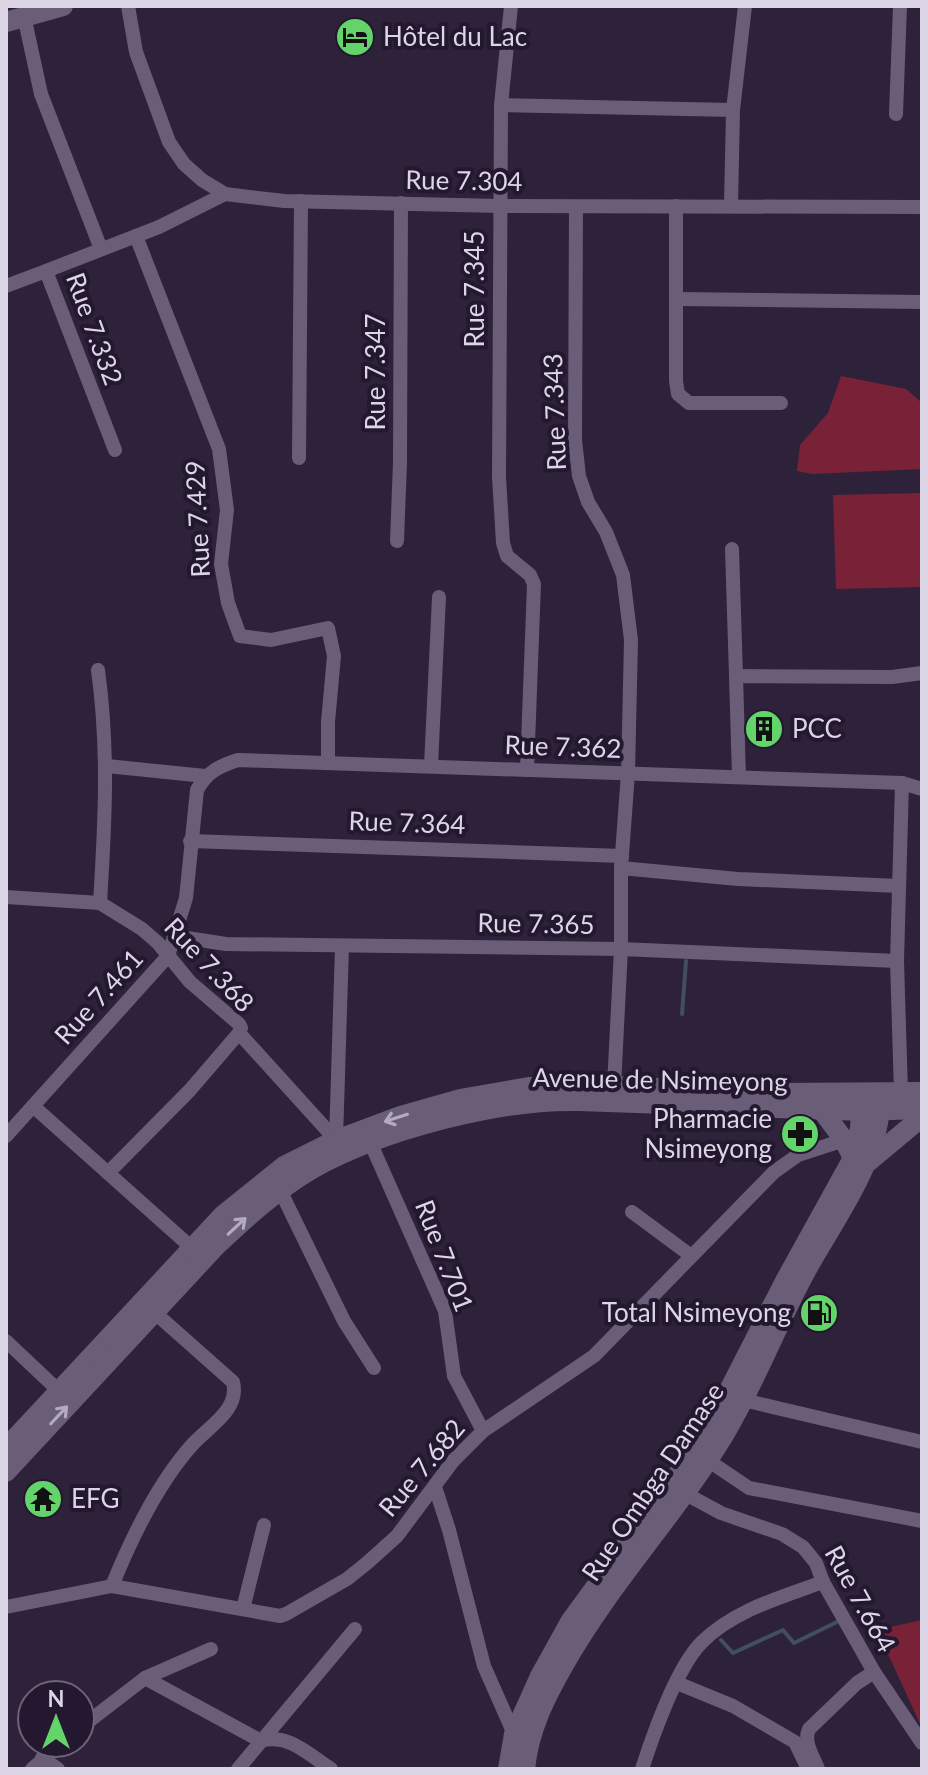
<svg xmlns="http://www.w3.org/2000/svg" width="928" height="1775" font-family="Lato,sans-serif">
	<style>
		.green { fill: #792237 }
		.lines { fill: none; stroke-linecap: round; stroke-linejoin: round }
		.stream { stroke: #424f61; stroke-width: 4 }
		.minor { stroke: #695d78; stroke-width: 14 }
		.secondary { stroke: #695d78; stroke-width: 20 }
		.oneway { stroke: #b4abbf }
		.labels { text-anchor: middle; stroke-width: 8; stroke-linejoin: round; paint-order: stroke }
		.poi-label { font-size: 26px; fill: #dcd5e5; stroke: #23182f; text-anchor: start }
		.street-label { font-size: 26px; fill: #dcd5e5; stroke: #23182f }
	</style>
	<rect width="100%" height="100%" fill="#2d2239"/>
	<!-- green -->
	<g class="green">
		<path d="M841 376 906 389 922 403V469L812 474 797 471 800 445 828 413Z"/>
		<path d="M922 493V587L836 589 833 495Z"/>
		<path d="M922 1620V1728L877 1630Z"/>
	</g>
	<g class="lines">
		<!-- stream -->
		<g class="stream">
			<path d="M682 1014 686 961"/>
			<path d="M721 1640 733 1653 783 1630 794 1643 839 1621"/>
		</g>
		<!-- minor -->
		<g class="minor">
			<path d="M128 6 136 52 169 142 184 164 202 180 225 194 284 201 500 206 922 207"/>
			<path d="M511 6 501 105 499 477 503 543 507 556 530 575 534 584 527 770"/>
			<path d="M24 16 41 94 101 249"/>
			<path d="M501 105 733 110"/>
			<path d="M896 114 900 6"/>
			<path d="M676 206V381L678 394 689 403H781"/>
			<path d="M731 206 733 110 745 6"/>
			<path d="M576 207 575 440 579 476 588 502 606 532 623 575 631 640 628 773 621 868V949L614 1086"/>
			<path d="M136 236 219 449 227 510 221 564 228 603 240 636 271 640 328 628 334 656 328 722V763"/>
			<path d="M6 286 46 271"/>
			<path d="M676 299 922 302"/>
			<path d="M115 450 46 271 159 227 225 194"/>
			<path d="M299 458 301 201"/>
			<path d="M397 541 400 462 401 203"/>
			<path d="M732 549 736 676"/>
			<path d="M98 670C109 751 105 822 100 903"/>
			<path d="M107 766 205 776"/>
			<path d="M431 766 439 597"/>
			<path d="M739 777 736 676 892 677 922 673"/>
			<path d="M190 841 622 856"/>
			<path d="M621 868 738 879 899 886"/>
			<path d="M6 897 100 903 142 929 158 943 190 982 239 1024 241 1028 239 1033 336 1140"/>
			<path d="M174 936 226 944 621 949 897 961"/>
			<path d="M901 1093 897 961 902 783"/>
			<path d="M33 1106 192 1248"/>
			<path d="M6 1136 168 956 186 898 197 790C207 772 219 766 238 760L902 783 922 789"/>
			<path d="M336 1140 342 946"/>
			<path d="M371 1144 445 1311 454 1376 483 1431"/>
			<path d="M108 1173 190 1090 239 1033"/>
			<path d="M280 1190 344 1321 374 1368"/>
			<path d="M632 1212 690 1255"/>
			<path d="M6 1341 59 1391"/>
			<path d="M743 1400 922 1442"/>
			<path d="M703 1457 749 1488 922 1521"/>
			<path d="M435 1487 449 1530 484 1666 514 1734"/>
			<path d="M684 1493 721 1513 782 1534 803 1547 816 1563 823 1582 874 1672 922 1743"/>
			<path d="M112 1586C131 1539 158 1483 192 1445 209 1426 240 1410 233 1382L154 1312"/>
			<path d="M6 1607 112 1586 280 1616 286 1614 347 1579 367 1563 397 1536 453 1461 483 1431 594 1356 774 1172 798 1155 844 1140"/>
			<path d="M243 1609 264 1525"/>
			<path d="M145 1678 261 1741C289 1733 309 1755 331 1769"/>
			<path d="M677 1683 733 1706 795 1742 808 1769"/>
			<path d="M80 1728 145 1678 211 1649"/>
			<path d="M42 1758 58 1769"/>
			<path d="M32 1769 62 1743"/>
			<path d="M238 1769 355 1629"/>
			<path d="M642 1769C653 1735 677 1667 702 1642 734 1610 782 1597 823 1582"/>
			<path d="M818 1769C813 1756 803 1742 809 1729L857 1683 874 1672"/>
		</g>
		<!-- secondary -->
		<g class="secondary">
			<path d="M6 22 63 6"/>
			<path d="M821 1109 844 1140 853 1158"/>
			<path d="M868 1162 922 1117"/>
			<path d="M6 1448 223 1215 284 1166 336 1140 400 1116 460 1099 529 1087 587 1085 777 1093 922 1092"/>
			<path d="M6 1472 216 1246C246 1218 276 1190 312 1169 382 1130 499 1099 579 1101L862 1111 922 1109"/>
			<path d="M508 1769 514 1734 540 1676 570 1622 705 1437 785 1281 853 1158 860 1128 862 1097"/>
			<path d="M525 1769C529 1729 545 1698 565 1663 611 1582 676 1514 724 1435 757 1380 779 1318 811 1262 841 1210 879 1159 881 1097"/>
		</g>
	</g>
	<!-- one-way arrows -->
	<defs><path id="oneway-shaft" d="M-6 0H5M1.5-3L5.5 0L1.5 3" fill="none" stroke-width="1.6" stroke-linecap="round" stroke-linejoin="round" transform="scale(2)"/></defs>
	<g class="oneway">
		<use href="#oneway-shaft" transform="translate(396 1118) rotate(162)"/>
		<use href="#oneway-shaft" transform="translate(237 1226) rotate(-43)"/>
		<use href="#oneway-shaft" transform="translate(59 1415) rotate(-47)"/>
	</g>
	<!-- icons -->
	<defs>
		<symbol id="hotel-disc" viewBox="-11 -11 22 22"><circle r="9.5" fill="#62d469" stroke="#23182f"/><path d="M-6-4.5h1.5V1H6V5H4.5V3h-9V5H-6ZM-4 0a1.8 1.8 0 1 1 3.6 0ZM.5 0V-2.5h3Q6-2.5 6 0Z" fill="#111"/></symbol>
		<symbol id="building-disc" viewBox="-11 -11 22 22"><circle r="9.5" fill="#62d469" stroke="#23182f"/><path d="M-4-6H4V6H1V3H-1V6H-4ZM-2.5-4.3h1.7v1.8h-1.7ZM.8-4.3h1.7v1.8H.8ZM-2.5-1h1.7V.8h-1.7ZM.8-1h1.7V.8H.8Z" fill="#111"/></symbol>
		<symbol id="pharmacy-disc" viewBox="-11 -11 22 22"><circle r="9.5" fill="#62d469" stroke="#23182f"/><path d="M-2-6h4v4h4v4h-4v4h-4v-4h-4v-4h4Z" fill="#111"/></symbol>
		<symbol id="fuel-disc" viewBox="-11 -11 22 22"><circle r="9.5" fill="#62d469" stroke="#23182f"/><path d="M-5.5-6h7V0h2V4h1.3V-2.5L3-4.5l.8-.8L6-3V5H2.5V1h-1V6h-7ZM-4.2-4.7v3.2H.2V-4.7Z" fill="#111"/></symbol>
		<symbol id="temple-disc" viewBox="-11 -11 22 22"><circle r="9.5" fill="#62d469" stroke="#23182f"/><path d="M0-6L5-2H3V0L6.5 2.5H4V6H1.5V3h-3V6H-4V2.5H-6.5L-3 0V-2H-5Z" fill="#111"/></symbol>
	</defs>
	<g fill-rule="evenodd">
		<use href="#hotel-disc" x="333" y="15" width="44" height="44"/>
		<use href="#building-disc" x="742" y="707" width="44" height="44"/>
		<use href="#pharmacy-disc" x="778" y="1112" width="44" height="44"/>
		<use href="#fuel-disc" x="797" y="1291" width="44" height="44"/>
		<use href="#temple-disc" x="21" y="1477" width="44" height="44"/>
	</g>
	<g class="labels">
		<!-- poi labels -->
		<g class="poi-label">
			<text x="383" y="46">Hôtel du Lac</text>
			<text x="792" y="738">PCC</text>
			<text x="772" y="1128" text-anchor="end">Pharmacie<tspan x="772" dy="30">Nsimeyong</tspan></text>
			<text x="791" y="1322" text-anchor="end">Total Nsimeyong</text>
			<text x="71" y="1508">EFG</text>
		</g>
		<!-- street labels -->
		<g class="street-label">
			<text transform="translate(464 181) rotate(1)" y="9">Rue 7.304</text>
			<text transform="translate(475 289) rotate(-90)" y="9">Rue 7.345</text>
			<text transform="translate(94 329) rotate(70)" y="9">Rue 7.332</text>
			<text transform="translate(376 372) rotate(-90)" y="9">Rue 7.347</text>
			<text transform="translate(555 412) rotate(-92)" y="9">Rue 7.343</text>
			<text transform="translate(198 519) rotate(-93)" y="9">Rue 7.429</text>
			<text transform="translate(563 747) rotate(2)" y="9">Rue 7.362</text>
			<text transform="translate(407 823) rotate(2)" y="9">Rue 7.364</text>
			<text transform="translate(536 924) rotate(1)" y="9">Rue 7.365</text>
			<text transform="translate(209 965) rotate(47)" y="9">Rue 7.368</text>
			<text transform="translate(99 997) rotate(-48)" y="9">Rue 7.461</text>
			<text transform="translate(660 1080) rotate(1)" y="9">Avenue de Nsimeyong</text>
			<text transform="translate(444 1256) rotate(69)" y="9">Rue 7.701</text>
			<text transform="translate(422 1468) rotate(-50)" y="9">Rue 7.682</text>
			<text transform="translate(653 1482) rotate(-56)" y="9">Rue Ombga Damase</text>
			<text transform="translate(860 1599) rotate(61)" y="9">Rue 7.664</text>
		</g>
	</g>
	<!-- border -->
	<rect width="928" height="1775" fill="none" stroke="#dcd5e5" stroke-width="16"/>
	<!-- north arrow -->
	<g transform="translate(56 1719)"><circle r="38" fill="#23182f" stroke="#6d6478" stroke-width="2"/>
	<path d="M0-6L14 30L0 20L-14 30Z" fill="#62d469"/>
	<text y="-12" font-size="22" font-weight="bold" text-anchor="middle" fill="#dcd5e5">N</text>
	</g>
</svg>
